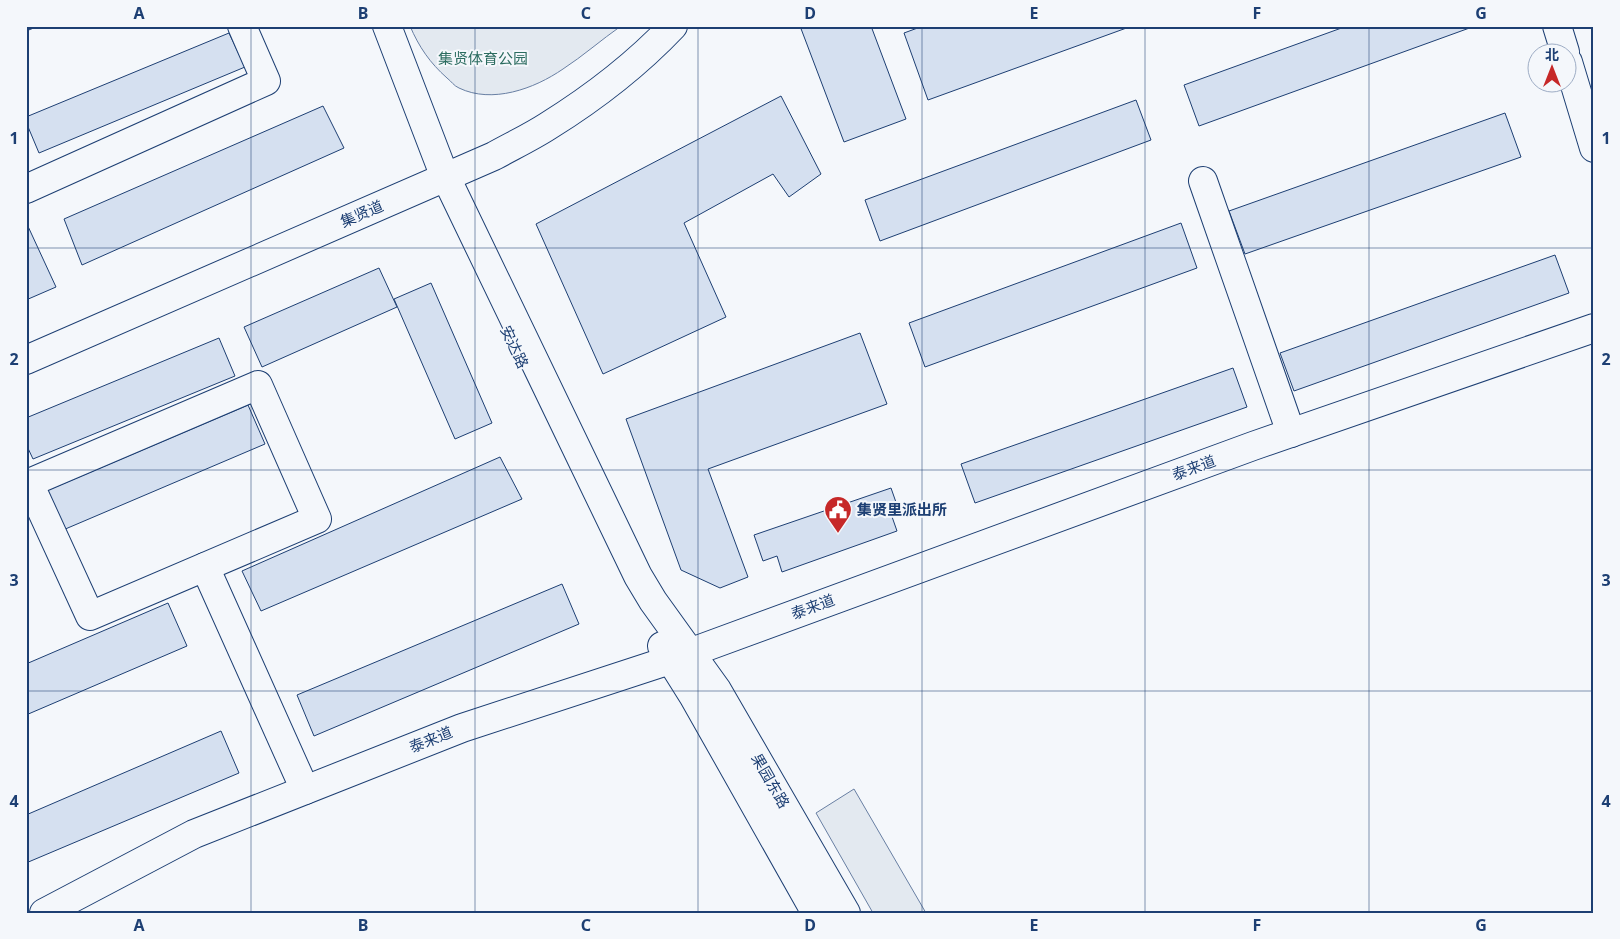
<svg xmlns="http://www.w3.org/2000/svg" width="1620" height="939" font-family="'Noto Sans','Noto Sans SC',sans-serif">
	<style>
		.green { fill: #e3e9f0; stroke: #687fa3 }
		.building { fill: #d5e0f0; stroke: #1d3f73 }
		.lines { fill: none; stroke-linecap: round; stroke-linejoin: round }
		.minor-casing { stroke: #1d3f73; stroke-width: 30 }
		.minor { stroke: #f4f7fb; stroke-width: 28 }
		.grid { fill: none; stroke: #1d3f73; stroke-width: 1; stroke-opacity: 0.55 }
		.labels { text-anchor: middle; stroke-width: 4; stroke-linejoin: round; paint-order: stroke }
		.park-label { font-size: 15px; fill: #2c6c60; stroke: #f4f7fb }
		.street-label { font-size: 15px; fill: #1d3f73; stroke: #f4f7fb }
		.poi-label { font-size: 15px; font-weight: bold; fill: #1d3f73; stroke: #f4f7fb; text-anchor: start }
		.neatline { fill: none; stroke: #1d3f73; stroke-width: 2 }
		.grid-label { font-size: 16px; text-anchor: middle; font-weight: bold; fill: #1d3f73 }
	</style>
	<rect width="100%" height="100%" fill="#f4f7fb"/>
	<!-- green -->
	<g class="green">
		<path d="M410 26H621C601 40 583 56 563 69 534 89 492 104 459 88 454 86 451 81 447 78 430 63 419 47 410 26Z"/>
		<path d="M854 789 926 913H873L816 813Z"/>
	</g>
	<!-- building -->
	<g class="building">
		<path d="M26 26H39L26 31Z"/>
		<path d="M800 26H871L906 119 844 142Z"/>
		<path d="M923 26H1132L928 100 904 33Z"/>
		<path d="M1347 26H1475L1199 126 1184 85Z"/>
		<path d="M229 33 245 67 39 153 26 122V117Z"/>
		<path d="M781 96 821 174 789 197 773 174 684 223 726 317 603 374 536 224Z"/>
		<path d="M1136 100 1151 140 880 241 865 200Z"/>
		<path d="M323 106 344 148 82 265 64 219Z"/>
		<path d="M1505 113 1521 157 1245 254 1229 211Z"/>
		<path d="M26 222 56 287 26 300Z"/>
		<path d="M1181 223 1197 268 925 367 909 323Z"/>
		<path d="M1555 255 1569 293 1294 391 1280 353Z"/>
		<path d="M379 268 397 307 262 367 244 327Z"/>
		<path d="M431 283 492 423 455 439 394 299Z"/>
		<path d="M860 333 887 404 708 469 748 577 720 588 681 570 626 419Z"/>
		<path d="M219 338 235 376 33 459 26 444V418Z"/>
		<path d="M1233 368 1247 407 975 503 961 464Z"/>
		<path d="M248 405 265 444 63 530 46 491Z"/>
		<path d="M500 457 522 499 261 611 242 571Z"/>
		<path d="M891 488 898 508 890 511 897 531 782 572 777 556 763 561 754 535Z"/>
		<path d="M562 584 579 624 314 736 297 695Z"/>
		<path d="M168 603 187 646 26 715V664Z"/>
		<path d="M221 731 239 773 26 863V815Z"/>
	</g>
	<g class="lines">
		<defs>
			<g id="minor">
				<path d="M387 26 441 167 638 576 653 601 717 690 846 913"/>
				<path d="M1557 26 1565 52"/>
				<path d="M1568 62 1594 148"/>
				<path d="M1203 181 1291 433"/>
				<path d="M26 189 266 81 242 26"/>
				<path d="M26 360 494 156C512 146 531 137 548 126 593 98 636 65 673 26"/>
				<path d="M258 385 317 519 90 616 29 483Z"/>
				<path d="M205 567 305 790"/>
				<path d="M662 646 694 697 816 913"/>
				<path d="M44 913 194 834 462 728 670 660 1253 446 1594 328"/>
			</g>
		</defs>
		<!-- minor casing -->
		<use href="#minor" class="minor-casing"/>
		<!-- minor -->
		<use href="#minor" class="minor"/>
	</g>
	<!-- grid -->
	<path class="grid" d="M251 26V913M475 26V913M698 26V913M922 26V913M1145 26V913M1369 26V913M26 248H1594M26 470H1594M26 691H1594"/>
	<!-- icons -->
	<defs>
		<symbol id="civic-pin" viewBox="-11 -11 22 30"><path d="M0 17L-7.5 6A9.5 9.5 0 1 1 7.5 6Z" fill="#c62828" stroke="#f4f7fb"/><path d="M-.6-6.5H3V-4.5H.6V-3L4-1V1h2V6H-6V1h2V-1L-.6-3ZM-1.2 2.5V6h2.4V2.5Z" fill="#fff"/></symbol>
	</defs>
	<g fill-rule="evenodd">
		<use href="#civic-pin" x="822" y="494" width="32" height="43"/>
	</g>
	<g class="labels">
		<!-- park labels -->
		<g class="park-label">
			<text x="483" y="64">集贤体育公园</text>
		</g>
		<!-- street labels -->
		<g class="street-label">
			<text transform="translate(362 214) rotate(-23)" y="5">集贤道</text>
			<text transform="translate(514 347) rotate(65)" y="5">安达路</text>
			<text transform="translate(1194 468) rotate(-20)" y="5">泰来道</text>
			<text transform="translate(813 607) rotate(-20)" y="5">泰来道</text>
			<text transform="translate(431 740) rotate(-22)" y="5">泰来道</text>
			<text transform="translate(770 781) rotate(60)" y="5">果园东路</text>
		</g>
		<!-- poi labels -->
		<g class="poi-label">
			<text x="857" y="515">集贤里派出所</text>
		</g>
	</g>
	<!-- border -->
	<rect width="1620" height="939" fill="none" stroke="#f4f7fb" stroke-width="55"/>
	<!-- north arrow -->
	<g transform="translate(1552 68)"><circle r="24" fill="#f4f7fb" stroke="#9eadc5"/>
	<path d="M0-4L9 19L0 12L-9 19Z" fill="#c62828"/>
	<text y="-8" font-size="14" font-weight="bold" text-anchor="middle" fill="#1d3f73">北</text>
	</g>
	<rect x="28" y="28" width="1564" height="884" class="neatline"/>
	<g class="grid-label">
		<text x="139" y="19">A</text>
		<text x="363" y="19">B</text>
		<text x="586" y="19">C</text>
		<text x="810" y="19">D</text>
		<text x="1034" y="19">E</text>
		<text x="1257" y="19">F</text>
		<text x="1481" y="19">G</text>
		<text x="14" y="144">1</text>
		<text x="1606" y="144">1</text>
		<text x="14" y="365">2</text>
		<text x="1606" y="365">2</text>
		<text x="14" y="586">3</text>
		<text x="1606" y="586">3</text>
		<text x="14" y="807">4</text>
		<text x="1606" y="807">4</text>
		<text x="139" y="931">A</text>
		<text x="363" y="931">B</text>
		<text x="586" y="931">C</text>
		<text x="810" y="931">D</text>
		<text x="1034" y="931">E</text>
		<text x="1257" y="931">F</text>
		<text x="1481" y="931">G</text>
	</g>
</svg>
